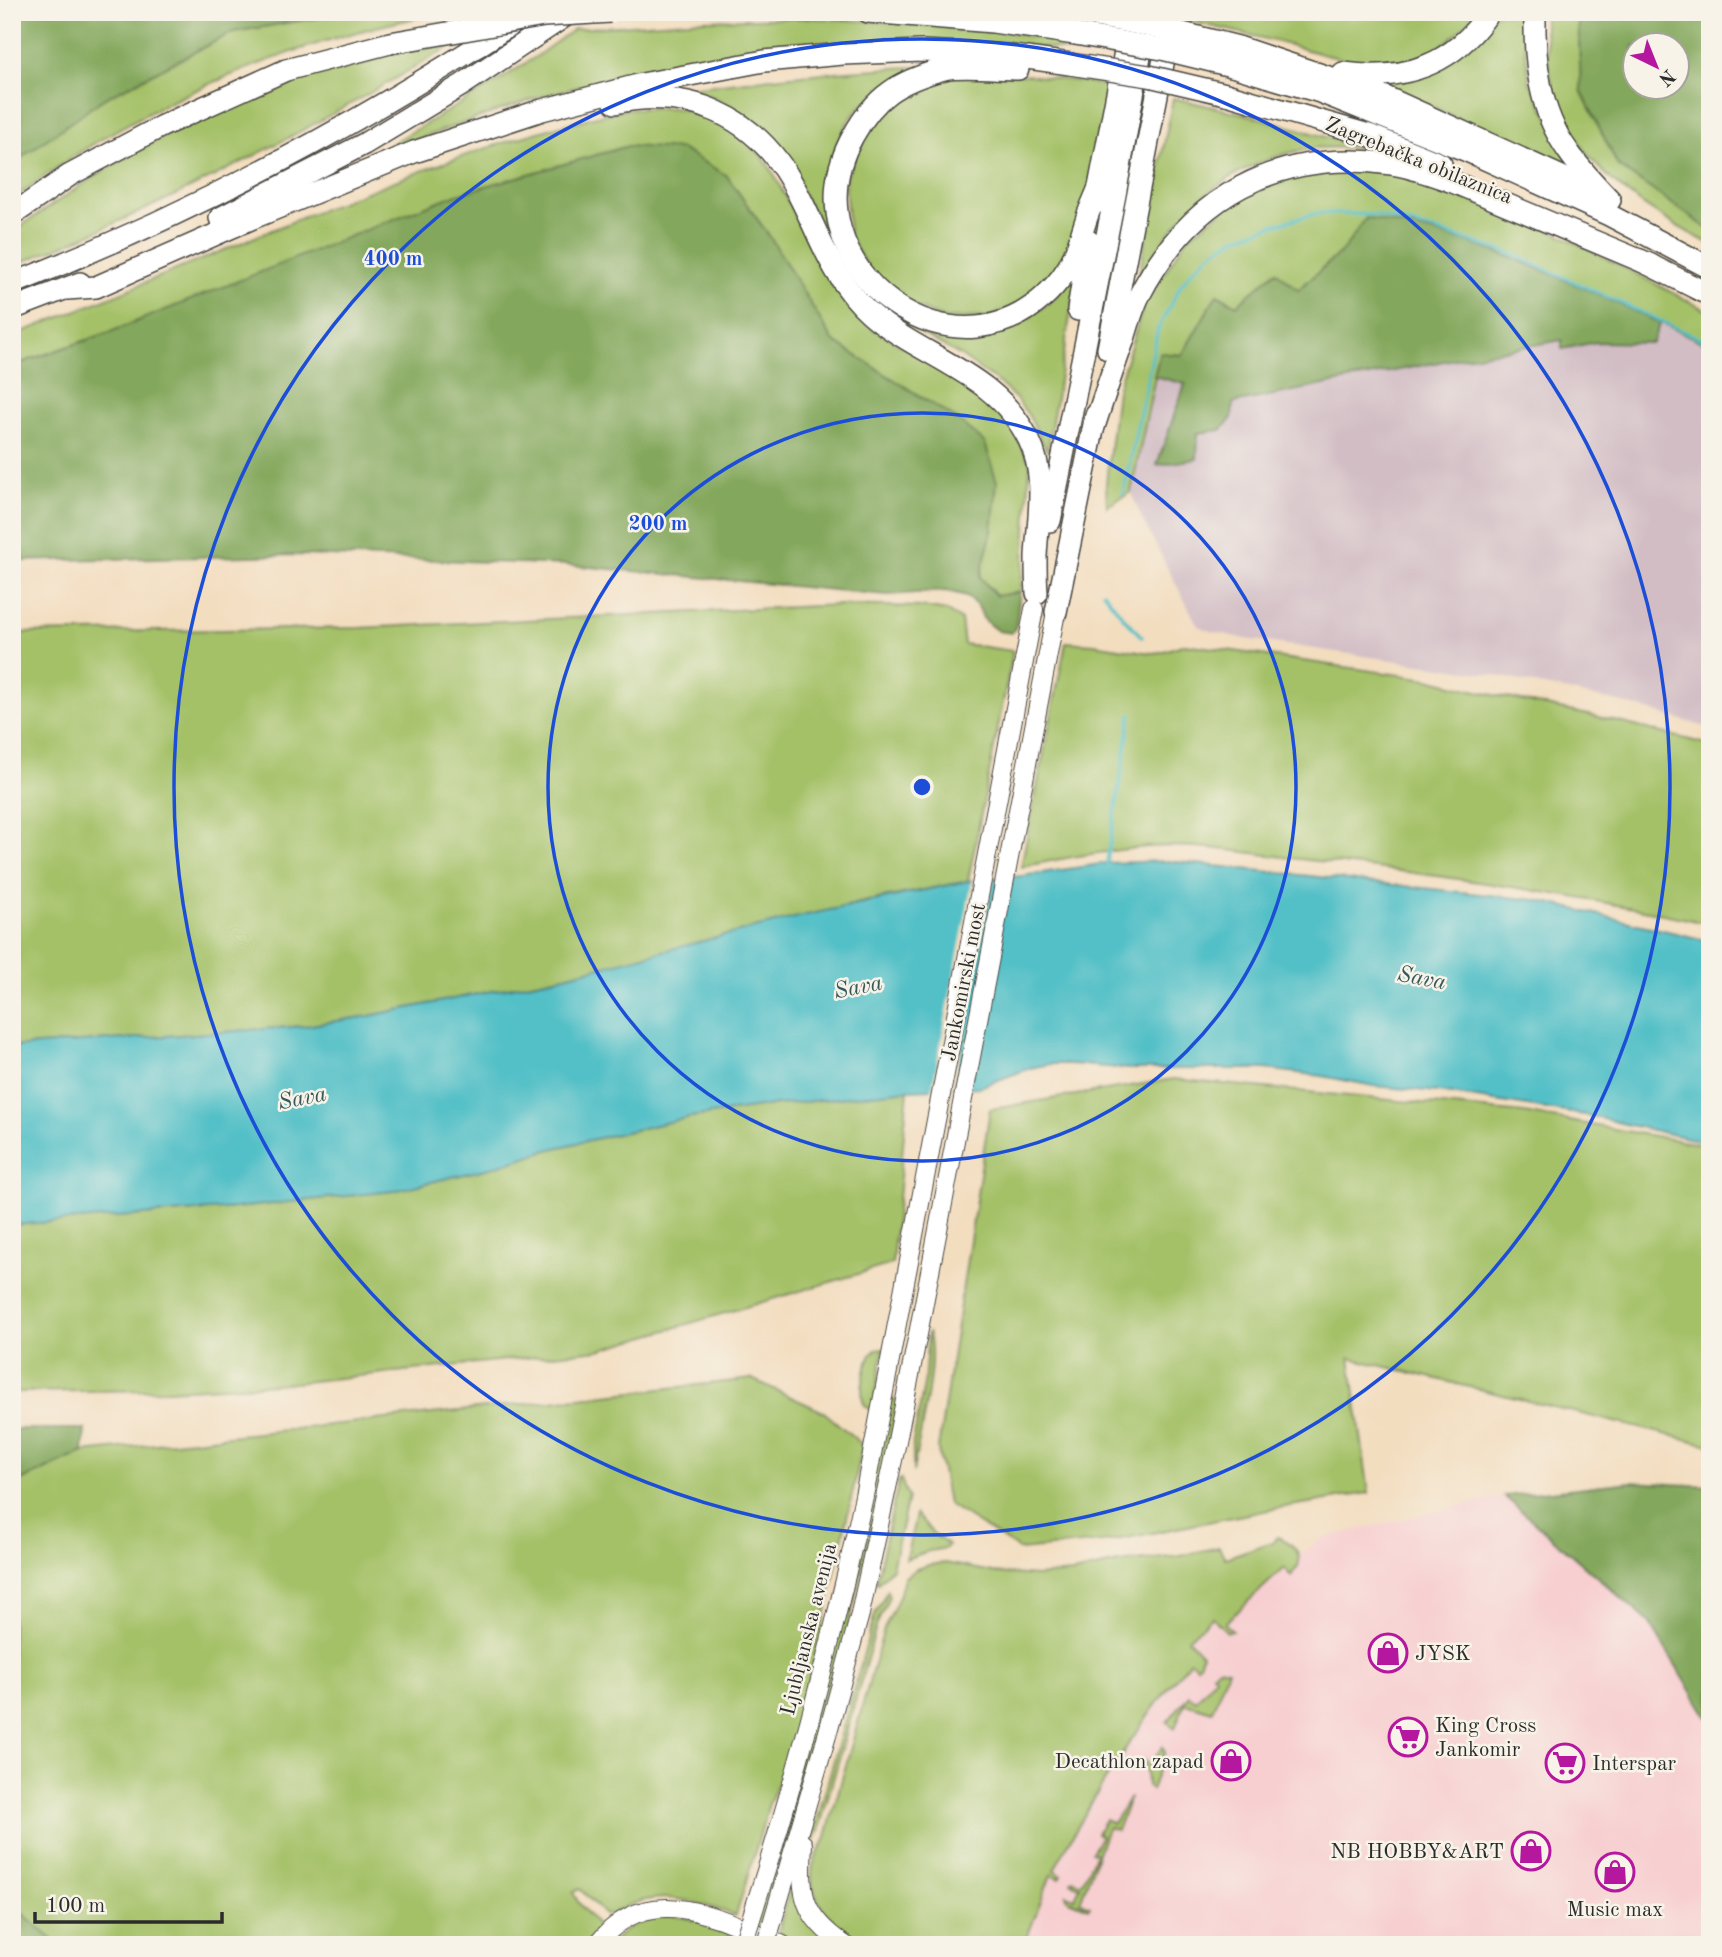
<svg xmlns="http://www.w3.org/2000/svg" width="1722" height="1957" font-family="'Old Standard TT',serif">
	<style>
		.built { fill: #f7cfd0 }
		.industrial { fill: #d2bdc5 }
		.green { fill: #a4c168; stroke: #68764a; stroke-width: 2 }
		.forest { fill: #83a75c; stroke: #576944; stroke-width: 2; fill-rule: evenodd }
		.water { fill: #52c0c7; stroke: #3e7679; stroke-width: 2 }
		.pier { fill: #f3ddbf }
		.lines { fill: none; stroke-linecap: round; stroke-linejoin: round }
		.stream { stroke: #52c0c7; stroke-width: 3.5 }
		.major-casing { stroke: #494641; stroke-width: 20 }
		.highway-casing { stroke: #494641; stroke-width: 24 }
		.major { stroke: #fff; stroke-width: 18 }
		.highway { stroke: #fff; stroke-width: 21 }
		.major-bridge-casing { stroke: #494641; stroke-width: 20; stroke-linecap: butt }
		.highway-bridge-casing { stroke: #494641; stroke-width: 24; stroke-linecap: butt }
		.major-bridge { stroke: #fff; stroke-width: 18 }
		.highway-bridge { stroke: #fff; stroke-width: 21 }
		.ring { fill: none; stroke: #1d4ed8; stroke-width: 3.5 }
		.labels { text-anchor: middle; stroke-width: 5; stroke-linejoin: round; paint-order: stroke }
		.street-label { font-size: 21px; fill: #2b2b2b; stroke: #f7f3e8 }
		.poi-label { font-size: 21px; fill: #2b2b2b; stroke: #f7f3e8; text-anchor: start }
		.water-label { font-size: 23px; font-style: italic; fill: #37585a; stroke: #f7f3e8 }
		.centre { fill: #1d4ed8; stroke: #f7f3e8; stroke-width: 3.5 }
		.ring-label { font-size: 21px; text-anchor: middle; font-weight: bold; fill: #1d4ed8; stroke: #f7f3e8; stroke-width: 5; stroke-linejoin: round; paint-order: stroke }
	</style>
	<rect width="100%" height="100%" fill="#f7f3e8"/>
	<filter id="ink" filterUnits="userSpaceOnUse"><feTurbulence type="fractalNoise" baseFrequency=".0143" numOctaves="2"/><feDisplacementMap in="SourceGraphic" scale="14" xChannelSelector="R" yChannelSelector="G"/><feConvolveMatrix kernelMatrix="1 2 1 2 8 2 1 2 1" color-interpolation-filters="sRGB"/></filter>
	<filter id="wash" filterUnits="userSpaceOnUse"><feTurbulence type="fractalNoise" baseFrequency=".00686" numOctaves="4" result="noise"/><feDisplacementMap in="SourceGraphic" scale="28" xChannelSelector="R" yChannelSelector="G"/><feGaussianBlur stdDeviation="1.57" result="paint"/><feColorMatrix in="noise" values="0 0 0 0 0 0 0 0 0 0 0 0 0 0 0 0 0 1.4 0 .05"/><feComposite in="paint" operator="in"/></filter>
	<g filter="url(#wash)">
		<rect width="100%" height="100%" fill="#f3ddbf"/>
		<!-- built -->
		<path class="built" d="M1504 1496 1649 1622 1710 1721V1945H1024L1052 1874 1061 1877V1875L1053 1871 1085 1812 1120 1756 1153 1706 1190 1661 1197 1666 1202 1654 1187 1639 1212 1617 1227 1632 1231 1630 1225 1623 1284 1568 1291 1575 1298 1566 1299 1555 1322 1538Z"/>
		<!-- industrial -->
		<path class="industrial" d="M1660 323 1710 346V728L1623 703 1489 674 1246 639 1214 632 1198 626 1141 517 1131 492 1154 376 1185 383 1158 464 1232 403 1459 358 1563 340V349L1596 342 1652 343Z"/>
		<!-- green -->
		<g class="green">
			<path d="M351 12H441C417 18 392 23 368 29 265 56 153 103 65 162 47 174 30 187 12 200V164L103 99 233 32Z"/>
			<path d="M1190 12H1476C1457 38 1425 61 1392 63 1356 66 1316 52 1282 43 1251 35 1220 28 1188 21Z"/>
			<path d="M1498 12H1525L1524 41 1530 83 1582 177C1511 144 1442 107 1367 82L1385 81Z"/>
			<path d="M1544 12H1578L1581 90 1618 166 1710 230V244C1645 210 1580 170 1556 97 1547 69 1546 41 1544 12Z"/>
			<path d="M808 18 904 23 1005 32 1115 50 1114 56C947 32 778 40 614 78 595 83 576 87 557 92 495 110 433 134 372 156V155L487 88 537 56 574 29 703 20Z"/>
			<path d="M456 43C313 128 167 206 12 266V232C48 208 83 183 120 161 199 114 287 76 377 56 403 50 430 48 456 43Z"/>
			<path d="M918 67C903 77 873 94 861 106 836 132 818 186 830 221 834 230 843 239 849 247 867 271 886 295 904 319L1030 317 1049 303 1063 289 1080 259 1047 451 1029 416 1016 399 999 383 961 356 883 312 855 283 768 135C748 117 728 101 702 93 693 91 683 91 674 90 755 79 836 70 918 67Z"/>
			<path d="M968 73 1028 75 1109 85 1086 205 1064 263 1032 299 989 317 944 318 895 298 872 275 849 237 845 180 869 125 886 106 908 90 937 78Z"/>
			<path d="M1173 98 1253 116 1364 148C1348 148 1331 147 1315 148 1270 153 1221 177 1190 209 1169 230 1154 256 1138 280Z"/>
			<path d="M627 109C644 109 665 106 681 109 708 115 737 131 756 150 769 163 777 180 785 196 810 243 829 295 873 329L973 387 1013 430 1030 463 1025 550 1020 592 996 596 980 577 992 531 959 421 833 341 772 240 726 175 110 332 12 366V336C100 302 186 266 272 230 388 182 505 136 627 109Z"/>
			<path d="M1339 167 1419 176 1557 233 1710 312V346C1633 310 1556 271 1475 245 1439 233 1403 225 1366 219L1344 249 1298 290 1237 305 1217 294 1182 355 1160 353 1131 492 1107 506 1106 483 1117 390 1144 304 1188 237 1256 185Z"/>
			<path d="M839 605 923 607 947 611 961 620 964 644 1013 651 968 881 863 902 561 977 369 1016 305 1026 12 1047V633L358 628Z"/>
			<path d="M1066 642 1094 644 1151 653 1161 652 1185 644 1428 679 1489 694 1607 719 1710 745V924C1580 895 1448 876 1316 861 1263 855 1199 843 1147 847 1105 851 1062 858 1021 867Z"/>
			<path d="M1173 1079 1524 1113 1710 1146V1445L1350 1358 1369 1493 1279 1508 1111 1541 1020 1550 948 1504 938 1449 990 1109Z"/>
			<path d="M908 1090 892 1264 599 1350 294 1383 167 1390 12 1392V1225L235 1208 393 1191 490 1168 547 1150 690 1117 760 1107Z"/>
			<path d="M928 1332C939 1359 918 1440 913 1472V1443L924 1385Z"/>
			<path d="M884 1348 873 1408 870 1409C866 1406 864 1406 863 1401 860 1389 866 1359 874 1351 877 1348 880 1348 884 1348Z"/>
			<path d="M752 1379 824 1412 863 1445 825 1616 789 1757 769 1804 736 1916C692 1899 653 1887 611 1915H605L580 1889 573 1892 578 1902 599 1927 587 1945H12V1485L83 1452Z"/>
			<path d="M893 1399 898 1403 882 1485 837 1674 758 1945H751L750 1942 890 1400Z"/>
			<path d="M901 1479 908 1498 892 1568 878 1583 876 1582 899 1480Z"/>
			<path d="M916 1514C925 1526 935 1536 948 1545L946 1548 929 1551 906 1559Z"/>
			<path d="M1277 1537C1289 1540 1303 1552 1298 1566 1296 1569 1293 1572 1291 1576L1284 1568 1225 1623 1232 1631 1227 1632 1212 1617 1188 1639 1202 1654 1200 1662 1197 1666 1190 1661C1136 1726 1093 1796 1054 1870L1062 1875 1060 1878 1051 1875 1024 1945C988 1945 952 1945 916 1945 903 1945 885 1948 872 1944 840 1935 805 1901 813 1865 815 1857 821 1848 825 1840L884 1629 899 1597 904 1578 916 1569 929 1565 946 1563 997 1573 1037 1576 1073 1573 1118 1563 1181 1556 1219 1547 1225 1558 1272 1542Z"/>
			<path d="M887 1591 889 1596 877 1624 818 1833 807 1856 875 1614Z"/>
			<path d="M1218 1668 1228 1670 1212 1711 1185 1703 1175 1728 1167 1722 1189 1695 1196 1700 1216 1677 1212 1674Z"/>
			<path d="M1162 1747 1165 1752 1151 1790 1147 1786 1146 1770 1141 1763 1142 1760 1150 1765Z"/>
			<path d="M1130 1797 1117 1830 1108 1827 1106 1831 1080 1902 1090 1906 1088 1908 1068 1900 1066 1895 1075 1898 1080 1886 1071 1882 1073 1879 1081 1883 1096 1854 1092 1852 1101 1836 1097 1833 1105 1819 1113 1823Z"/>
			<path d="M794 1875 835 1945H806L778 1933Z"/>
			<path d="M672 1915 704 1922 730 1932 726 1945H610C632 1922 641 1919 672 1915Z"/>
		</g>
		<!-- forest -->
		<g class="forest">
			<path d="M12 12H351L233 32 103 99 12 164Z"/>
			<path d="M1578 12H1710V230L1618 166 1581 90ZM1634 46H1676V88H1634Z"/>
			<path d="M628 146 681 149 726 175 772 240 833 341 959 421 985 443 997 482 992 531 980 577 996 596 1020 592 1016 626 1012 633 998 631 990 625 983 618 979 608 967 596 946 591 887 595 568 565 302 555 12 561V366L110 332 454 195Z"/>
			<path d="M1366 218C1403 225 1441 233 1476 245 1540 267 1600 295 1660 323L1652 343 1596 342 1562 349V340L1459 358 1233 403 1232 418 1221 430 1198 433 1197 459 1157 465 1185 384 1154 376 1160 353 1182 355 1217 294 1237 305 1276 271 1298 290 1344 249Z"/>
			<path d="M12 1429H85L83 1452 12 1485Z"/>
			<path d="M1631 1482 1710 1486V1721L1649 1622 1504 1496Z"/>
			<path d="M12 1904 53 1940 54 1945H12Z"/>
		</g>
		<!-- water -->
		<path class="water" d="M1168 861 1536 900 1710 941V1143L1585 1115 1438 1092 1374 1086 1322 1076 1265 1069H1130L1071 1064H1050L1030 1068 980 1087 908 1090 760 1107 690 1117 547 1150 490 1168 393 1191 235 1208 12 1225V1047L305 1026 369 1016 561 977 806 915 968 881 1022 876 1107 863Z"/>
		<!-- pier -->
		<path class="pier" d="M994 875 953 1092 931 1093 973 877Z"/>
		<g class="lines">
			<!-- stream -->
			<g class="stream">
				<path d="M1123 494 1158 329 1181 285 1193 270 1215 250 1235 238 1273 225 1318 213 1376 215 1437 231 1512 254 1710 343"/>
				<path d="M1103 592 1124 618 1142 637"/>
				<path d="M1106 868 1131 715"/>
			</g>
		</g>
	</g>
	<g filter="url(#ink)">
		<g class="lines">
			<defs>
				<g id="major">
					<path d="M803 1844C800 1893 801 1916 845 1945"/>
					<path d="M750 1922C795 1782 833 1639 864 1496L1034 609"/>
					<path d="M770 1930 826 1739 860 1614 896 1446 920 1324 1056 612"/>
					<path d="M597 1945C648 1876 722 1920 783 1945"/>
				</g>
				<g id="highway">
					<path d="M868 12 993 22 1075 34"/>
					<path d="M1058 12 1079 13"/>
					<path d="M1535 12C1534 60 1539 111 1568 151 1580 169 1595 184 1610 200"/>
					<path d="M1238 47 1379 94 1586 188"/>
					<path d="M1232 66 1320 92 1465 150 1609 215 1710 268"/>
					<path d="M1018 69C1000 69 960 65 944 69 899 81 875 96 853 136 780 267 963 403 1061 278 1075 260 1079 241 1086 220 1089 210 1094 200 1098 190"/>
					<path d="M1343 73C1405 82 1454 65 1489 12"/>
					<path d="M1226 94 1369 135 1441 164"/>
					<path d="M615 103C689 87 754 116 791 181 817 225 829 277 870 313 923 359 996 372 1029 440 1047 477 1038 517 1036 556 1036 568 1036 580 1037 593"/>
					<path d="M1096 203 1130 25"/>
					<path d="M12 215 70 175 162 126 286 70 390 43"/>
					<path d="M220 218 364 144 462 85 571 12"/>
					<path d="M1640 260 1710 295"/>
					<path d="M12 284C193 214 357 126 518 20"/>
					<path d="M67 289 96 287 253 218 414 152 542 110 642 84 764 61 843 54 923 51 1006 55 1070 64"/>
					<path d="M12 309 80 283"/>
					<path d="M1078 310 1089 241"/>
					<path d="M1108 349 1173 12"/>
					<path d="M1093 430C1103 399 1113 369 1124 339 1128 325 1132 311 1138 298 1189 196 1278 148 1392 164 1413 167 1433 175 1453 182L1651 265"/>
					<path d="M1050 521 1115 195 1148 12"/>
					<path d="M1056 612 1096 415"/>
				</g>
			</defs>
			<!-- major casing -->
			<use href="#major" class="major-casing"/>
			<!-- highway casing -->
			<use href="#highway" class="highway-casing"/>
			<!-- major -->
			<use href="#major" class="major"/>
			<!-- highway -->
			<use href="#highway" class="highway"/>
			<defs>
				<g id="major-bridge">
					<path d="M745 1938 750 1922"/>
					<path d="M765 1945 770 1930"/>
				</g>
				<g id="highway-bridge">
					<path d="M1079 13 1166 29 1238 47"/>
					<path d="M1075 34 1162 49 1232 66"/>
					<path d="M390 43 544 16 610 12"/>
					<path d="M1070 64 1149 76 1226 94"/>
				</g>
			</defs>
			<!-- major-bridge casing -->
			<use href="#major-bridge" class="major-bridge-casing"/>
			<!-- highway-bridge casing -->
			<use href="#highway-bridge" class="highway-bridge-casing"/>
			<!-- major-bridge -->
			<use href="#major-bridge" class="major-bridge"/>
			<!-- highway-bridge -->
			<use href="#highway-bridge" class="highway-bridge"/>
		</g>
	</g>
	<!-- distance rings -->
	<g class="ring">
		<circle cx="922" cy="787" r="374"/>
		<circle cx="922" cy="787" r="748"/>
	</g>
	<!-- icons -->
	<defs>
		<symbol id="shop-ring" viewBox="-11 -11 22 22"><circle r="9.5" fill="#f7f3e8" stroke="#b5179e" stroke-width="1.5"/><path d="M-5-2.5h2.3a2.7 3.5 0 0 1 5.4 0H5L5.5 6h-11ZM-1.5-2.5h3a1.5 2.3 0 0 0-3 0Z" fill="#b5179e"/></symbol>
		<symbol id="supermarket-ring" viewBox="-11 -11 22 22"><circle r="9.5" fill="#f7f3e8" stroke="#b5179e" stroke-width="1.5"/><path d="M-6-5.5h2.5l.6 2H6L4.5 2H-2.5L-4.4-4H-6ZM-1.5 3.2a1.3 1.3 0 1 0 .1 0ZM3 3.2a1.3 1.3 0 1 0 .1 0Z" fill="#b5179e"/></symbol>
	</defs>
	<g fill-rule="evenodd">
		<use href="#shop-ring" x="1366" y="1631" width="44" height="44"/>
		<use href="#supermarket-ring" x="1386" y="1715" width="44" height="44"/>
		<use href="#shop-ring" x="1209" y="1739" width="44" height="44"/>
		<use href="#supermarket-ring" x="1543" y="1741" width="44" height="44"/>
		<use href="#shop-ring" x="1509" y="1829" width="44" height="44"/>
		<use href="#shop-ring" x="1593" y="1850" width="44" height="44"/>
	</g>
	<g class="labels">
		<!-- street labels -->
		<g class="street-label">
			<text transform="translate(1419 160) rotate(22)" y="7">Zagrebačka obilaznica</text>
			<text transform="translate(963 982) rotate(-79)" y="7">Jankomirski most</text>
			<text transform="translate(808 1629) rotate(-76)" y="7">Ljubljanska avenija</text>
		</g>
		<!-- poi labels -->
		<g class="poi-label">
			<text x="1415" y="1660">JYSK</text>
			<text x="1435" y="1732">King Cross<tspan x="1435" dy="24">Jankomir</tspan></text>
			<text x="1204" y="1768" text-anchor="end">Decathlon zapad</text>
			<text x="1592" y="1770">Interspar</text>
			<text x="1504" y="1858" text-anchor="end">NB HOBBY&amp;ART</text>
			<text x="1615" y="1916" text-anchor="middle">Music max</text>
		</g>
		<!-- water labels -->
		<g class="water-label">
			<text transform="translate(1422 977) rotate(11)" y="8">Sava</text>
			<text transform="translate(858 986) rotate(-11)" y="8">Sava</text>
			<text transform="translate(302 1097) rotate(-11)" y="8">Sava</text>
		</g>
	</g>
	<circle cx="922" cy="787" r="10" class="centre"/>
	<g class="ring-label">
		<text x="393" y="265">400 m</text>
		<text x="658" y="530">200 m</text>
	</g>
	<!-- margin -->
	<rect width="1722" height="1957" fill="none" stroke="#f7f3e8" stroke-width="42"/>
	<!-- north arrow -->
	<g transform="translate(1656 66) rotate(137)"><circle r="33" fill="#f7f3e8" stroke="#a5a39c" stroke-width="2"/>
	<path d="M0-5L12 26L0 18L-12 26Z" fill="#b5179e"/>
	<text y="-10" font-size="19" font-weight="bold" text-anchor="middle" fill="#2b2b2b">N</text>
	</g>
	<!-- scale -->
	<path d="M35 1912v10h187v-10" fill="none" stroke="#2b2b2b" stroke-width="3.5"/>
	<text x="46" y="1912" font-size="21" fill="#2b2b2b" stroke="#f7f3e8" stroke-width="5" paint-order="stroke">100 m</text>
</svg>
